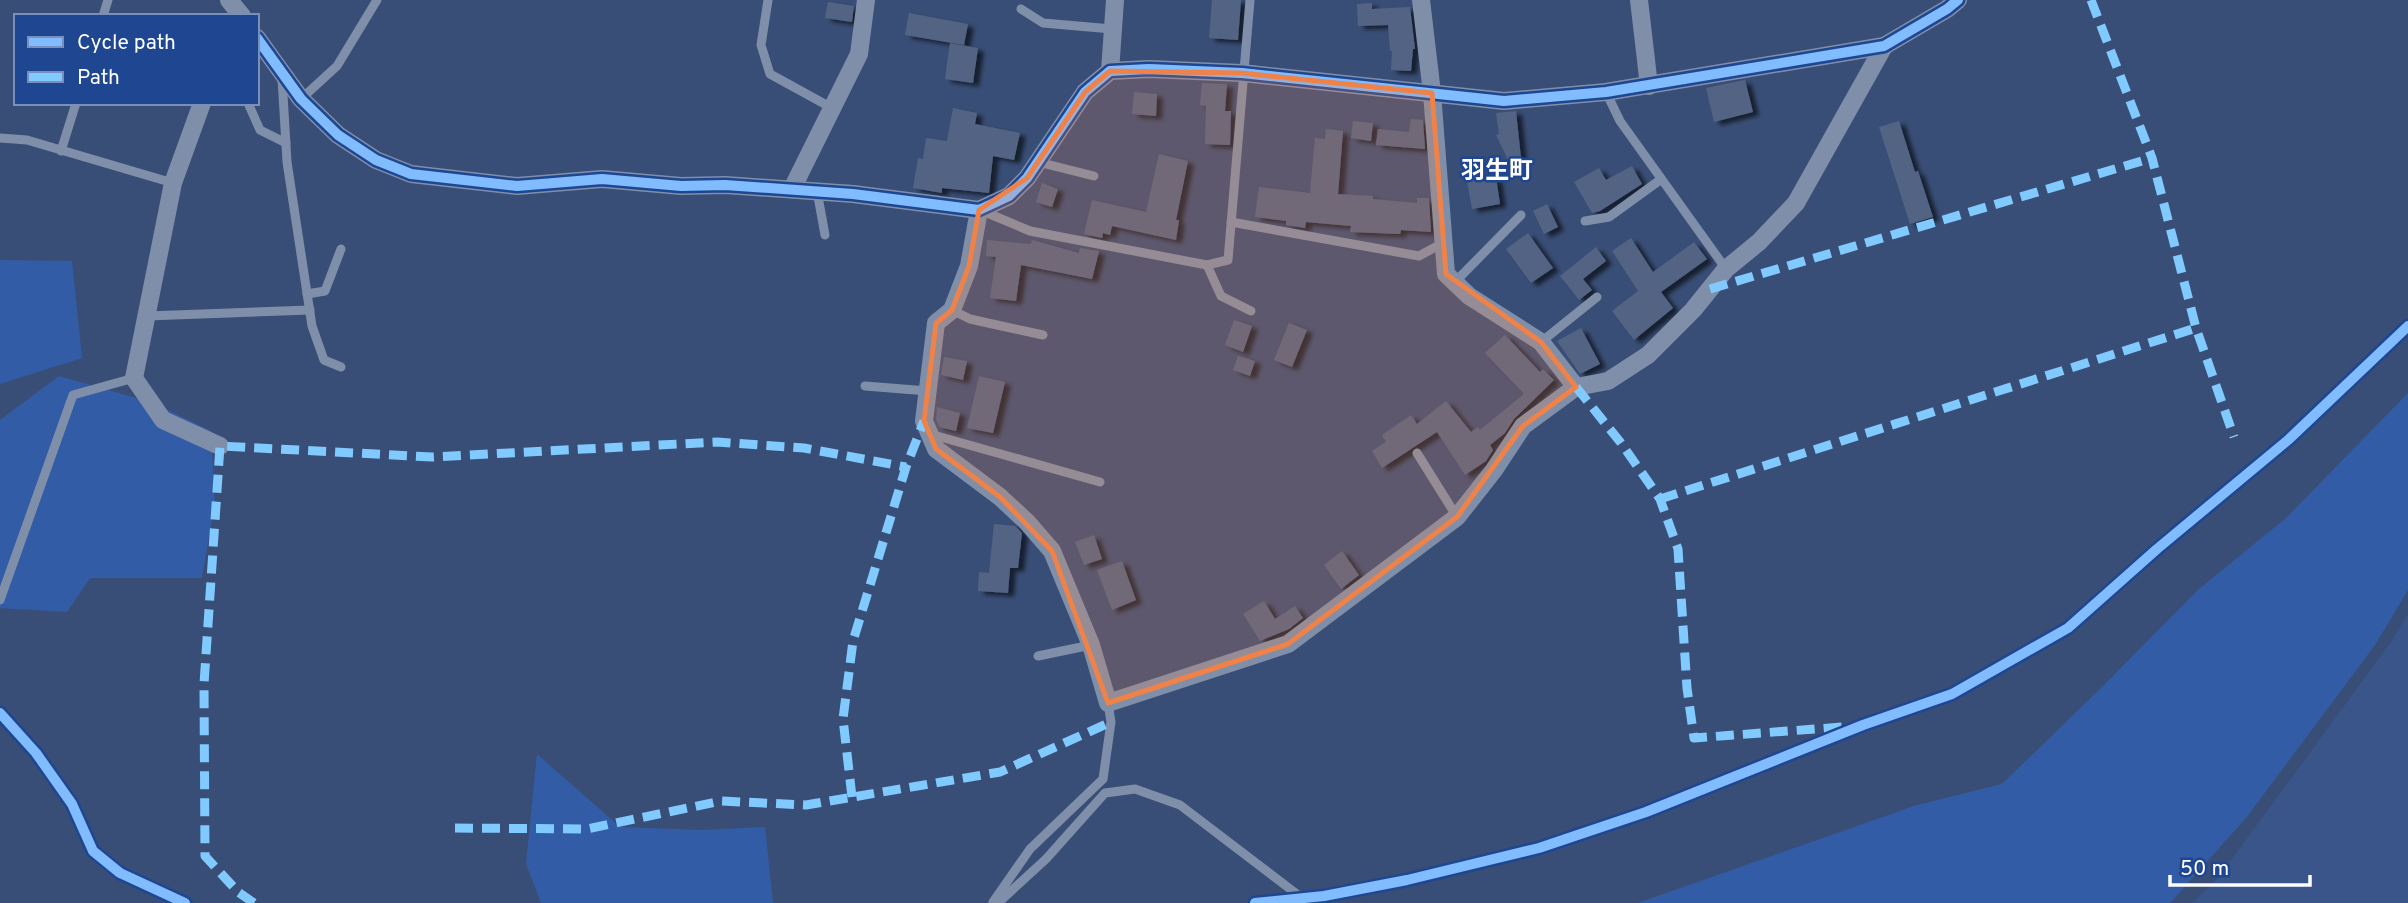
<svg xmlns="http://www.w3.org/2000/svg" width="2408" height="903" font-family="Overpass,'Noto Sans JP',sans-serif">
	<style>
		.green { fill: #335ca6 }
		.water { fill: #39558a }
		.building { fill: #536484; filter: url(#shadow) }
		.lines { fill: none; stroke-linecap: round; stroke-linejoin: round }
		.lane { stroke: #808fa9; stroke-width: 9 }
		.street { stroke: #808fa9; stroke-width: 18 }
		.quiet { stroke: #80caff; stroke-width: 9; stroke-dasharray: 18 9; stroke-linecap: butt }
		.cycleway-casing { stroke: #1f4690; stroke-width: 15 }
		.cycleway { stroke: #80bcff; stroke-width: 10 }
		.marked { fill: #ee8249; fill-opacity: 0.2; stroke: #ee8249; stroke-width: 5; stroke-linejoin: round }
		.labels { text-anchor: middle; stroke-width: 5; stroke-linejoin: round; paint-order: stroke }
		.quarter-label { font-size: 24px; font-weight: bold; fill: #fff; stroke: #1f4690 }
	</style>
	<defs>
		<filter id="shadow"><feDropShadow dx="6" dy="3.5" stdDeviation="2" flood-color="#0009"/></filter>
	</defs>
	<rect width="100%" height="100%" fill="#394e76"/>
	<!-- green -->
	<g class="green">
		<path d="M0 260 72 261 82 358 0 384Z"/>
		<path d="M59 376 154 403 211 431 215 503 202 578H90L67 612 0 608V420Z"/>
		<path d="M2408 393V590L2375 645 2246 818 2170 903H1638L1914 806 2002 784 2101 688 2199 589 2286 518Z"/>
		<path d="M537 754 620 827 701 830 765 827 773 903H541L526 864Z"/>
	</g>
	<!-- water -->
	<path class="water" d="M2408 614V903H2192L2218 878 2391 642Z"/>
	<!-- building -->
	<g class="building">
		<path d="M1212 0H1241L1238 40 1209 38Z"/>
		<path d="M828 2 854 6 852 22 825 18Z"/>
		<path d="M1372 3V9L1410 7 1415 49H1413L1411 71 1391 70 1392 51H1390L1388 25 1358 26 1357 4Z"/>
		<path d="M909 13 968 24 964 45 905 35Z"/>
		<path d="M950 43 978 48 973 83 945 79Z"/>
		<path d="M1745 80 1753 112 1714 122 1706 88Z"/>
		<path d="M1202 83 1227 84 1225 111H1231L1230 145 1205 144 1206 106 1200 105Z"/>
		<path d="M1134 92 1157 94 1156 116 1132 114Z"/>
		<path d="M953 108 977 113 975 124 1020 133 1014 160 993 156 989 193 942 188V193L913 188 918 158 923 159 926 138 947 141Z"/>
		<path d="M1516 111 1521 158 1508 160 1496 135 1499 134 1496 113Z"/>
		<path d="M1411 119 1423 120 1425 149 1376 145 1378 129 1409 132Z"/>
		<path d="M1353 121 1373 123 1371 141 1351 138Z"/>
		<path d="M1899 121 1915 172 1918 171 1933 217 1910 224 1879 127Z"/>
		<path d="M1326 129 1343 131 1338 194 1373 196V199L1417 203V198H1429L1431 232 1401 230 1400 234 1350 232 1351 226 1306 222 1305 228 1286 225V221L1255 217 1259 187 1310 193 1315 138 1325 139Z"/>
		<path d="M1159 154 1188 161 1176 220H1179L1176 240 1112 226 1110 235 1103 233 1102 238 1084 234 1092 200 1146 212Z"/>
		<path d="M1632 166 1642 184 1600 211 1592 213 1574 182 1599 168 1606 180Z"/>
		<path d="M1496 177 1500 204 1472 209 1467 181Z"/>
		<path d="M1042 183 1058 189 1052 207 1036 202Z"/>
		<path d="M1547 204 1558 227 1544 234 1533 211Z"/>
		<path d="M1528 233 1553 268 1531 283 1506 249Z"/>
		<path d="M1631 238 1653 272 1694 242 1707 259 1661 292 1673 308 1634 340 1612 311 1638 291 1612 251Z"/>
		<path d="M987 240 1031 244 1032 240 1079 253 1080 248 1099 251 1092 279 1021 265 1016 301 990 298 996 257 986 256Z"/>
		<path d="M1596 247 1606 261 1583 279 1592 290 1579 300 1560 276Z"/>
		<path d="M1234 320 1252 326 1243 352 1225 345Z"/>
		<path d="M1289 323 1307 330 1292 367 1274 360Z"/>
		<path d="M1581 328 1600 364 1580 374 1557 341Z"/>
		<path d="M1505 335 1540 372 1543 369 1554 380 1514 419 1505 433 1490 445 1493 450 1486 461 1465 475 1437 432 1382 468 1372 451 1386 442 1382 435 1411 415 1417 424 1446 401 1471 432 1478 427 1480 430 1524 394 1485 353Z"/>
		<path d="M1238 356 1255 361 1250 376 1233 370Z"/>
		<path d="M944 357 967 361 963 380 941 375Z"/>
		<path d="M979 376 1005 382 993 433 967 428Z"/>
		<path d="M937 407 960 413 956 431 939 427 936 419Z"/>
		<path d="M994 524 1015 526 1022 533 1018 568H1010L1008 593 978 591 979 572 989 573Z"/>
		<path d="M1094 535 1102 559 1084 565 1075 542Z"/>
		<path d="M1342 551 1359 575 1341 589 1324 565Z"/>
		<path d="M1122 561 1136 600 1112 610 1097 570Z"/>
		<path d="M1264 601 1275 619 1295 606 1303 618 1289 629 1260 641 1243 614Z"/>
	</g>
	<g class="lines">
		<!-- lane -->
		<g class="lane">
			<path d="M768 0 761 45 770 74 832 108"/>
			<path d="M1021 9 1043 23 1112 29"/>
			<path d="M103 16 108 0"/>
			<path d="M282 78 287 162 312 326 324 360 341 367"/>
			<path d="M1606 92 1620 121 1726 269"/>
			<path d="M301 99 337 66 377 0"/>
			<path d="M248 103 260 130 286 143"/>
			<path d="M0 138 27 140 173 183"/>
			<path d="M61 151 76 103"/>
			<path d="M1038 162 1094 176"/>
			<path d="M817 191 825 235"/>
			<path d="M980 210 1030 231 1207 265 1228 260 1250 0"/>
			<path d="M1585 221 1609 217 1660 180"/>
			<path d="M1231 222 1419 256 1443 243"/>
			<path d="M1207 265 1221 296 1251 311"/>
			<path d="M1455 282 1521 215"/>
			<path d="M307 294 325 291 341 249"/>
			<path d="M952 310 970 319 1043 335"/>
			<path d="M147 316 310 310"/>
			<path d="M1541 342 1597 297"/>
			<path d="M865 386 928 391"/>
			<path d="M930 434 1100 482"/>
			<path d="M1417 453 1457 517"/>
			<path d="M0 600 73 395 134 378"/>
			<path d="M1038 656 1091 645"/>
			<path d="M993 902 1030 849 1103 779 1111 722 1108 703"/>
			<path d="M998 903 1046 859 1105 793 1135 789 1180 805 1302 898"/>
		</g>
		<!-- street -->
		<g class="street">
			<path d="M229 0 242 16"/>
			<path d="M1421 0 1432 93 1446 274 1469 296 1541 342 1576 387"/>
			<path d="M1639 0 1649 86"/>
			<path d="M257 38 301 99 338 135 376 160 411 174 517 186 602 179 681 186 725 185 853 194 979 210 1009 196 1027 178 1085 92 1110 71 1149 69 1242 73 1504 101 1606 92 1884 46 1947 9 1958 0"/>
			<path d="M1110 71 1115 0"/>
			<path d="M202 103 173 183 134 378 163 420 220 446"/>
			<path d="M792 189 859 54 866 0"/>
			<path d="M979 210 969 266 952 310 936 323 924 421 936 449 1000 497 1027 522 1052 551 1091 645 1108 703 1288 644 1457 517 1494 470 1523 426 1576 387 1608 381 1648 355 1693 310 1726 269 1759 242 1796 203 1884 46"/>
		</g>
		<!-- quiet -->
		<g class="quiet">
			<path d="M2091 0 2152 158 2196 328 2234 437"/>
			<path d="M1710 289 2152 158"/>
			<path d="M1576 387 1621 443 1660 499 1678 549 1687 688 1694 738 1842 727"/>
			<path d="M1660 499 2196 328"/>
			<path d="M852 797 843 719 853 641 906 467 924 421"/>
			<path d="M455 828 587 829 721 801 806 805 1000 772 1111 722"/>
			<path d="M254 903 238 892 205 856 204 684 220 446 432 457 717 442 804 448 906 467"/>
		</g>
		<defs>
			<g id="cycleway">
				<path d="M257 38 301 99 338 135 376 160 411 174 517 186 602 179 681 186 725 185 853 194 979 210 1009 196 1027 178 1085 92 1110 71 1149 69 1242 73 1504 101 1606 92 1884 46 1947 9 1958 0"/>
				<path d="M0 713 36 753 72 804 93 851 120 873 185 903"/>
				<path d="M1255 903 1324 896 1407 880 1539 848 1646 812 1863 725 1952 694 2068 628 2157 549 2288 440 2408 326"/>
			</g>
		</defs>
		<!-- cycleway casing -->
		<use href="#cycleway" class="cycleway-casing"/>
		<!-- cycleway -->
		<use href="#cycleway" class="cycleway"/>
	</g>
	<!-- marked area -->
	<path class="marked" d="M1110 71 1242 73 1432 93 1446 274 1541 342 1576 387 1523 426 1457 517 1288 644 1108 703 1052 551 1000 497 936 449 924 421 936 323 952 310 969 266 979 210 1027 178 1085 92Z"/>
	<g class="labels">
		<!-- quarter labels -->
		<g class="quarter-label">
			<text x="1497" y="178">羽生町</text>
		</g>
	</g>
	<!-- legend -->
	<rect x="14" y="14" width="245" height="91" fill="#1f4690" stroke="#7990bc" stroke-width="2"/>
	<rect x="28" y="37" width="35" height="10" fill="#80bcff" stroke="#7990bc" stroke-width="2"/>
	<text x="77" y="49" font-size="21" fill="#ffffff">Cycle path</text>
	<rect x="28" y="72" width="35" height="10" fill="#80caff" stroke="#7990bc" stroke-width="2"/>
	<text x="77" y="84" font-size="21" fill="#ffffff">Path</text>
	<!-- scale -->
	<path d="M2170 875v10h140v-10" fill="none" stroke="#ffffff" stroke-width="3.5"/>
	<text x="2180" y="875" font-size="21" fill="#ffffff" stroke="#1f4690" stroke-width="5" paint-order="stroke">50 m</text>
</svg>
